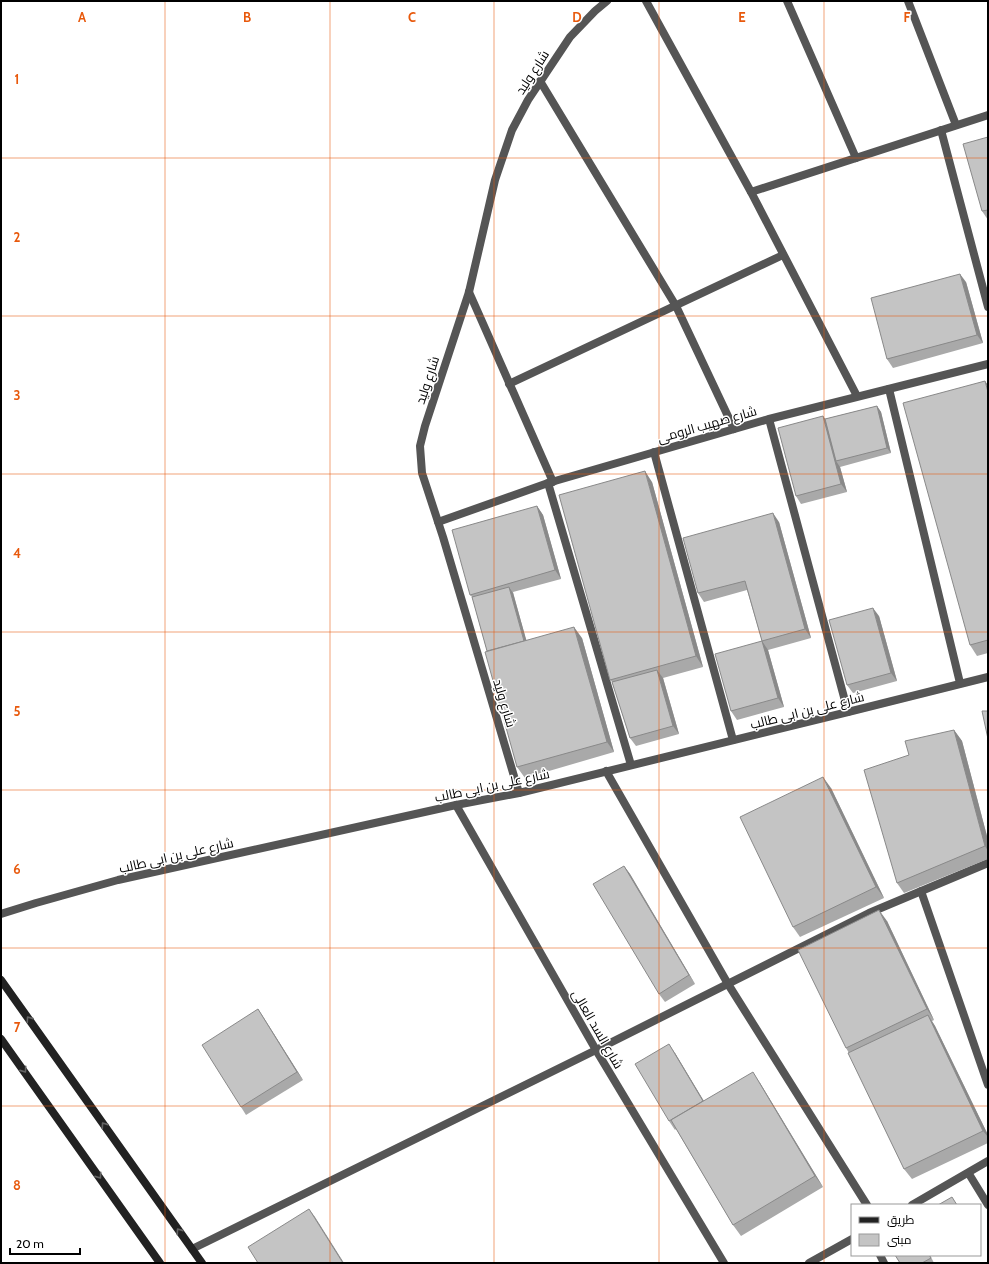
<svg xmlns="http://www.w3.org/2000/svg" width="989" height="1264" font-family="Cabin,Cairo,sans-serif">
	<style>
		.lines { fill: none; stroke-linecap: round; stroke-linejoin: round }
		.street { stroke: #555; stroke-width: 8 }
		.secondary { stroke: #222; stroke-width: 8 }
		.wall { fill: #a9a9a9 }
		.shaded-wall { fill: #898989 }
		.building { fill: #c4c4c4; stroke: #898989 }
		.oneway { stroke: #646464 }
		.grid { fill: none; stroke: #e8590c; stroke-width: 1; stroke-opacity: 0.55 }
		.labels { text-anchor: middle; stroke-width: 3; stroke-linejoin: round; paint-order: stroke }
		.street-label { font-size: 13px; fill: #000; stroke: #fff }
		.grid-label { font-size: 13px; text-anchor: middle; font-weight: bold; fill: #e8590c; stroke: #fff; stroke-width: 3; stroke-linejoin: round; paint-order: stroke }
	</style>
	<rect width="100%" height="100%" fill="#fff"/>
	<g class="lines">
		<!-- street -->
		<g class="street">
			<path d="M646 1 751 192 857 396"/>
			<path d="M787 1 856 158"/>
			<path d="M908 1 956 125"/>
			<path d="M540 81 676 306 734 429"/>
			<path d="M941 130 988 307"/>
			<path d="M751 192 988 115"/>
			<path d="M469 292 553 482"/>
			<path d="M509 384 783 255"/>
			<path d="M889 389 960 683"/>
			<path d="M769 419 848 712"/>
			<path d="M654 452 733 740"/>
			<path d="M548 483 631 765"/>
			<path d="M438 522 548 483 769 419 988 364"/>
			<path d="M606 771 728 984 867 1205"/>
			<path d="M519 793 443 537 422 473 420 446 425 426 469 292 495 180 512 130 528 100 570 37 595 11 607 1"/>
			<path d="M456 805 596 1050 724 1263"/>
			<path d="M921 891 988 1085"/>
			<path d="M1 914 36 903 118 880 456 805 519 793 848 712 988 677"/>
			<path d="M969 1174 988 1205"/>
			<path d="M912 1205 988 1161"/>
			<path d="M192 1249 596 1050 869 913 988 863"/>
			<path d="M880 1255 884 1263"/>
			<path d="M809 1263 852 1239"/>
		</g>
		<!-- secondary -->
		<g class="secondary">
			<path d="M1 980 202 1263"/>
			<path d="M1 1039 160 1263"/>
		</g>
	</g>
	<!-- wall -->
	<g class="wall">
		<path d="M988 137V220L982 211Z"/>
		<path d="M966 282 983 343 893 368 887 359Z"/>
		<path d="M988 385V653L977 656 970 645Z"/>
		<path d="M877 406 881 412 891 453 840 467 847 492 801 504 796 496 823 416 825 419Z"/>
		<path d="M652 482 703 667 663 678 679 734 636 746 630 738 612 682 610 680Z"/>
		<path d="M537 506 543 515 561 579 513 592 526 640 582 638 614 752 525 778 517 767 487 651 472 597 470 595Z"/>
		<path d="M779 522 811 638 768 650 784 707 737 720 731 711 762 641 747 590 704 602 698 593Z"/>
		<path d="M879 616 897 681 853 693 847 685Z"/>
		<path d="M954 730 962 741 988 840V859L904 893 897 883 909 755Z"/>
		<path d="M831 788 884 898 800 937 793 927Z"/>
		<path d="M624 866 630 874 695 984 665 1002 659 994Z"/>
		<path d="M887 921 934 1020 932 1021 935 1026 988 1135V1143L912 1179 904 1169 849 1053 846 1048Z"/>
		<path d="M258 1009 303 1080 246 1115 241 1107Z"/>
		<path d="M675 1053 704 1101 760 1083 823 1187 741 1236 733 1225 676 1129 675 1130 669 1121Z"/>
		<path d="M895 1255H930L934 1263H900Z"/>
	</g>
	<!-- shaded-wall -->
	<g class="shaded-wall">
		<path d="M960 274 966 282 983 343 977 335Z"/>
		<path d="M985 381 988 385V392Z"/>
		<path d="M877 406 881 412 891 453 887 448Z"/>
		<path d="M823 416 829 424 836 461 840 467 847 492 841 484Z"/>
		<path d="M645 471 652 482 703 667 696 656Z"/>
		<path d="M537 506 543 515 561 579 555 570Z"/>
		<path d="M773 513 779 522 811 638 805 629Z"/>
		<path d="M509 587 513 593 530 653 526 647Z"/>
		<path d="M873 608 879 616 897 681 891 673Z"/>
		<path d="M574 627 582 638 614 752 607 742Z"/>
		<path d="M762 641 768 650 784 707 778 698Z"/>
		<path d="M657 670 663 678 679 734 673 726Z"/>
		<path d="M954 730 962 741 988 840V851L985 846Z"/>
		<path d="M823 777 831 788 884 898 876 887Z"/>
		<path d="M624 866 630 874 695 984 689 975Z"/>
		<path d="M879 910 887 921 934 1020 927 1009Z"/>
		<path d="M258 1009 264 1018 303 1080 297 1072Z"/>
		<path d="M928 1015 935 1026 988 1135V1137L983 1131Z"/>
		<path d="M669 1044 675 1053 709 1110 703 1101Z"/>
		<path d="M753 1072 760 1083 823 1187 815 1176Z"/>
		<path d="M309 1209 315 1217 344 1263H343Z"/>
	</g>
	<!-- building -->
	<g class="building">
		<path d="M988 137V210L982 211 963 144Z"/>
		<path d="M960 274 977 335 887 359 871 298Z"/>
		<path d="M985 381 988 392V640L970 645 903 403Z"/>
		<path d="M877 406 887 448 836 461 825 419Z"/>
		<path d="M823 416 841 484 796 496 778 428Z"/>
		<path d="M645 471 696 656 610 680 559 495Z"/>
		<path d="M537 506 555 570 470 595 452 530Z"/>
		<path d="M773 513 805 629 762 641 778 698 731 711 715 654 762 641 745 581 698 593 683 538Z"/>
		<path d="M509 587 524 641 487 651 472 597Z"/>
		<path d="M873 608 891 673 847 685 829 620Z"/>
		<path d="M574 627 607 742 517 767 485 652Z"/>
		<path d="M657 670 673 726 630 738 612 682Z"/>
		<path d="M982 711H988V739Z"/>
		<path d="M954 730 985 846 897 883 864 770 909 755 905 741Z"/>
		<path d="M823 777 876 887 793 927 740 817Z"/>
		<path d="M624 866 689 975 659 994 593 884Z"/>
		<path d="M879 910 927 1009 846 1048 798 950Z"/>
		<path d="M258 1009 297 1072 241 1107 202 1045Z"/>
		<path d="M928 1015 983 1131 904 1169 848 1053Z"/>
		<path d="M669 1044 703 1101 669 1121 635 1064Z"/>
		<path d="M753 1072 815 1176 733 1225 671 1120Z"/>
		<path d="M952 1197 957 1205H938Z"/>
		<path d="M309 1209 343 1263H258L248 1247Z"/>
		<path d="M895 1255H929L931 1258 922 1263H900Z"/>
	</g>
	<!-- one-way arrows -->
	<defs><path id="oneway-chevron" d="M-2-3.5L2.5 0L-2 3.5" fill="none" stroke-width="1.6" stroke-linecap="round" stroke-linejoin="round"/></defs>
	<g class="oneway">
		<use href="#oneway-chevron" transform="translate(29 1019) rotate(-125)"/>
		<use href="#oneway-chevron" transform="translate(24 1070) rotate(55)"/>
		<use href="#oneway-chevron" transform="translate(104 1125) rotate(-125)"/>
		<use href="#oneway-chevron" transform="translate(99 1176) rotate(55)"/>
		<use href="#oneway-chevron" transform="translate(179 1231) rotate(-125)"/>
	</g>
	<!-- grid -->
	<path class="grid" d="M165 1V1263M330 1V1263M494 1V1263M659 1V1263M824 1V1263M1 158H988M1 316H988M1 474H988M1 632H988M1 790H988M1 948H988M1 1106H988"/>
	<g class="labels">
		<!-- street labels -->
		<g class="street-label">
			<text transform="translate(532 72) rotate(-57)" y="5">شارع وليد</text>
			<text transform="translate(427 380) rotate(-72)" y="5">شارع وليد</text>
			<text transform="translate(707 424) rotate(-16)" y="5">شارع صهيب الرومى</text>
			<text transform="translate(505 703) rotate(73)" y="5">شارع وليد</text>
			<text transform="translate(807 710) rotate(-14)" y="5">شارع على بن ابى طالب</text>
			<text transform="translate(492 785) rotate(-12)" y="5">شارع على بن ابى طالب</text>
			<text transform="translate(176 855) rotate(-13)" y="5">شارع على بن ابى طالب</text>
			<text transform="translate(598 1029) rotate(60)" y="5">شارع السد العالى</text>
		</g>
	</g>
	<g class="grid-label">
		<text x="82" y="22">A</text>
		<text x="247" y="22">B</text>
		<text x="412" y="22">C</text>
		<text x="577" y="22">D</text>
		<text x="742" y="22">E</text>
		<text x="907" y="22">F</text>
		<text x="17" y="84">1</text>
		<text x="17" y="242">2</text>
		<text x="17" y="400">3</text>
		<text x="17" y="558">4</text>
		<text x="17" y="716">5</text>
		<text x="17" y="874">6</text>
		<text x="17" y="1032">7</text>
		<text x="17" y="1190">8</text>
	</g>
	<!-- border -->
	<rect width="989" height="1264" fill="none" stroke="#000000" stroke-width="4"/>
	<!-- legend -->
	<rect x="851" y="1204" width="130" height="52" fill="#ffffff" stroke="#999999"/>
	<rect x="859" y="1217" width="20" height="6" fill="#222222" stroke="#999999"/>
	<text x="887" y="1224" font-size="12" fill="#000000">طريق</text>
	<rect x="859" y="1234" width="20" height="12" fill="#c4c4c4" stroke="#999999"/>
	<text x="887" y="1244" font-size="12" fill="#000000">مبنى</text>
	<!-- scale -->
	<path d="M10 1248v6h70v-6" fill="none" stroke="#000000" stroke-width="2"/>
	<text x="16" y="1248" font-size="12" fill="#000000" stroke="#ffffff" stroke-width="3" paint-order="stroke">20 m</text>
</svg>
